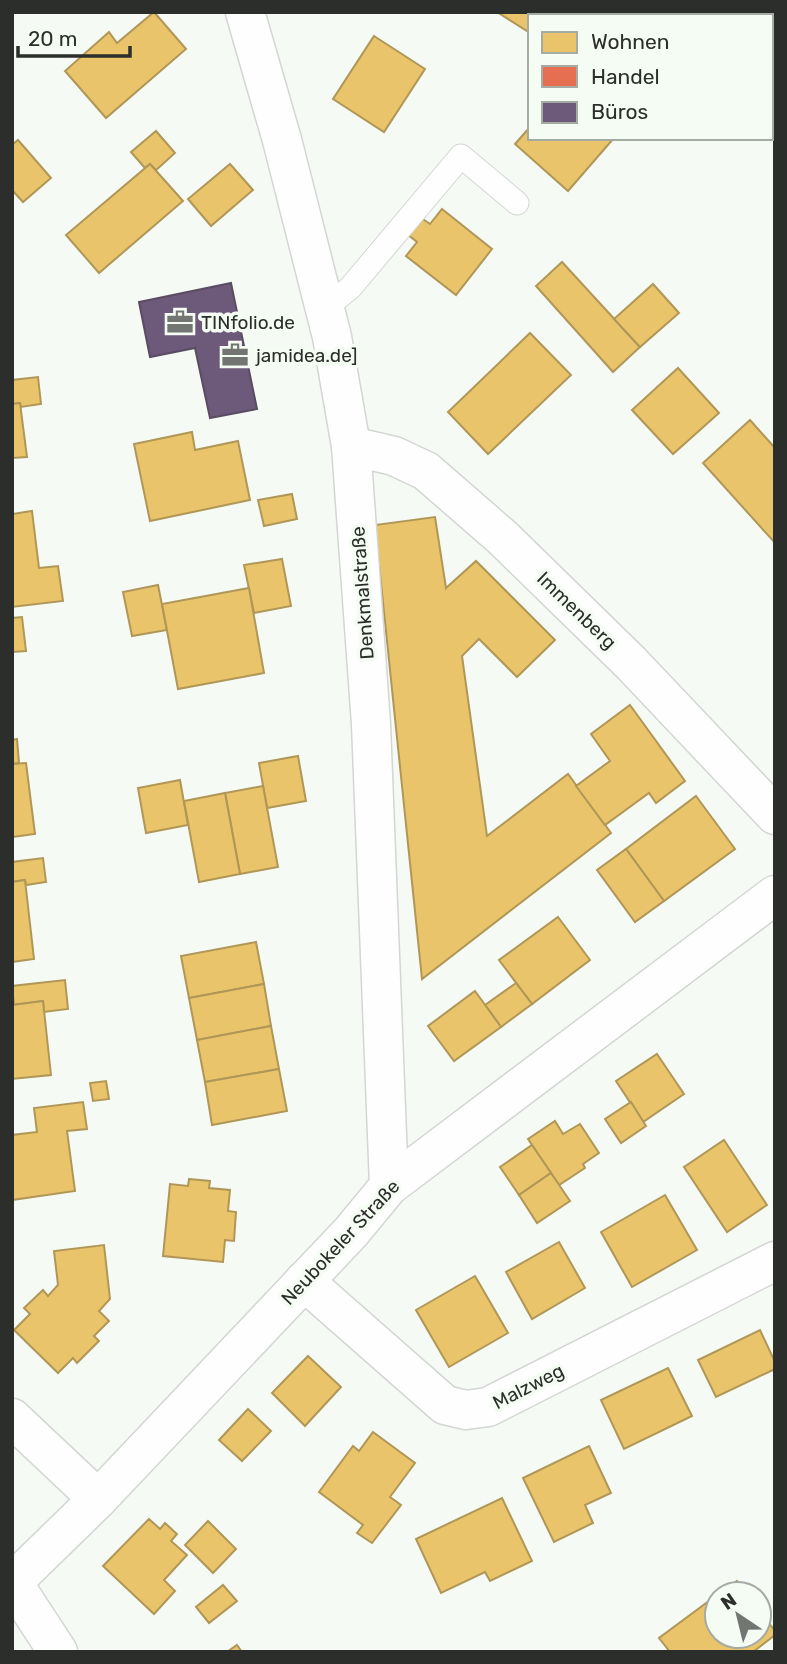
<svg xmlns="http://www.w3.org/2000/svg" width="787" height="1664" font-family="Rubik,sans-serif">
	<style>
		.homes { fill: #e9c46a; stroke: #b09757; stroke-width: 2 }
		.shops { fill: #e76f51; stroke: #af5c46; stroke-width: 2 }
		.offices { fill: #6d597a; stroke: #5a4c62; stroke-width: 2 }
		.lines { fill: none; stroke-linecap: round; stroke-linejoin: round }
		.lane-casing { stroke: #d3d6d3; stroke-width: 25 }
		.street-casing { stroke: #d3d6d3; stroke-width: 41 }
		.lane { stroke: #fefefe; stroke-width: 23 }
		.street { stroke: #fefefe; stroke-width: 38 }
		.labels { text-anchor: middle; stroke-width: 7; stroke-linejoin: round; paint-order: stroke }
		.poi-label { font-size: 19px; fill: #2c2e2b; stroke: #f5fcf3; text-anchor: start }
		.street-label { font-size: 19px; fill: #2c2e2b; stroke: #f5fcf3 }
	</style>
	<rect width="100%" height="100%" fill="#f6faf5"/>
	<!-- homes -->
	<g class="homes">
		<path d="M154 12 186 49 106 118 65 71 109 32 117 43Z"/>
		<path d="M497 12H579L577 16H530V33Z"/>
		<path d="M626 12H687L685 16H624Z"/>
		<path d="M374 36 425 69 384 132 333 99Z"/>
		<path d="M530 127V138H614L568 191 515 144Z"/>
		<path d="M156 131 175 153 156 170 150 164 145 168 131 152Z"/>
		<path d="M18 140 51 178 23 202 12 190V145Z"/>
		<path d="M150 164 183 201 99 273 66 235Z"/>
		<path d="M230 164 253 190 211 226 188 199Z"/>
		<path d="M442 209 492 249 456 295 406 256 417 242 407 234 420 217 430 224Z"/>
		<path d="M562 262 640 347 613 372 536 286Z"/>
		<path d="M653 284 679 313 640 347 614 319Z"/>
		<path d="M530 333 571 375 488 454 448 412Z"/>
		<path d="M678 368 719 413 673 454 632 410Z"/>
		<path d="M38 377 41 404 21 407 20 403 12 404V380Z"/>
		<path d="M20 403 27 457 12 458V404Z"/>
		<path d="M750 420 775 448V543L703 463Z"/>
		<path d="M192 432 195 450 238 441 250 500 150 521 134 444Z"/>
		<path d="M292 494 297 519 264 526 258 500Z"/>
		<path d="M32 511 39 568 58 566 63 601 12 607V514Z"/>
		<path d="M435 517 446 588 476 561 555 640 517 677 479 639 462 656 487 836 568 774 611 833 422 979 375 525Z"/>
		<path d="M282 559 291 606 254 613 244 565Z"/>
		<path d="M158 585 167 630 132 636 123 592Z"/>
		<path d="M249 588 264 673 178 689 162 604Z"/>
		<path d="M22 617 26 651 12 652V618Z"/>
		<path d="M630 705 685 781 656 803 649 793 605 825 576 786 610 761 591 734Z"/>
		<path d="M17 739 19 763 12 764V740Z"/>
		<path d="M298 756 306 801 267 808 259 763Z"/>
		<path d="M26 763 35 834 12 837V764Z"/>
		<path d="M180 780 188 825 146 833 138 788Z"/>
		<path d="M263 786 278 867 240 874 225 793Z"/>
		<path d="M225 793 240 874 199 882 184 801Z"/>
		<path d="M696 796 735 849 664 901 626 849Z"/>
		<path d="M626 849 664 901 635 922 597 870Z"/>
		<path d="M43 858 46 882 26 885 25 880 12 882V862Z"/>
		<path d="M25 880 34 959 12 962V882Z"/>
		<path d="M558 917 590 960 532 1004 499 960Z"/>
		<path d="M256 942 264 984 189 998 181 956Z"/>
		<path d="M65 980 68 1009 44 1012 43 1001 14 1005 12 986Z"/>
		<path d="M516 983 532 1004 501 1027 485 1005Z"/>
		<path d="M264 984 271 1026 197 1040 189 998Z"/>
		<path d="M475 991 501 1027 454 1061 428 1026Z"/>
		<path d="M43 1001 51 1075 12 1079V1005Z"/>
		<path d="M271 1026 279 1069 205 1082 197 1040Z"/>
		<path d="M657 1054 684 1094 643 1122 616 1081Z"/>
		<path d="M279 1069 287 1111 212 1125 205 1082Z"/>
		<path d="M106 1081 109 1099 93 1101 90 1083Z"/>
		<path d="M83 1102 87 1129 67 1131 75 1191 12 1200V1135L37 1132 34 1108Z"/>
		<path d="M631 1102 646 1126 621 1143 605 1119Z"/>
		<path d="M555 1121 563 1134 580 1124 599 1153 583 1164 585 1168 559 1185 528 1139Z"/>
		<path d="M724 1140 767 1205 727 1232 684 1167Z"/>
		<path d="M532 1145 551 1173 519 1195 500 1167Z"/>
		<path d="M551 1173 570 1201 537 1223 519 1195Z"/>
		<path d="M189 1179 210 1181 209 1188 230 1190 228 1211 236 1212 234 1241 225 1240 223 1262 163 1256 170 1184 188 1186Z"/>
		<path d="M665 1195 697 1250 632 1287 601 1232Z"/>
		<path d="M559 1242 585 1288 532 1319 506 1272Z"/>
		<path d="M104 1245 110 1299 99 1311 109 1321 94 1336 99 1341 77 1363 73 1358 58 1373 14 1330 30 1314 24 1308 43 1290 48 1296 58 1285 54 1251Z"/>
		<path d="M475 1276 508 1333 449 1367 416 1310Z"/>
		<path d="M760 1330 775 1362V1369L716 1397 698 1360Z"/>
		<path d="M308 1356 341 1387 305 1426 272 1393Z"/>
		<path d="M668 1368 692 1416 624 1449 601 1400Z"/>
		<path d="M248 1409 271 1431 242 1461 219 1440Z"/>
		<path d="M373 1432 415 1463 390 1497 401 1505 372 1543 357 1533 363 1525 319 1492 353 1446 359 1451Z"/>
		<path d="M589 1446 611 1493 585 1505 593 1523 554 1542 523 1478Z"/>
		<path d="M502 1498 532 1561 490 1581 485 1572 441 1593 416 1539Z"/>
		<path d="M149 1519 160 1529 165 1523 177 1534 171 1541 187 1555 164 1580 175 1591 154 1614 103 1566Z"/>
		<path d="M208 1521 236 1549 213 1573 185 1545Z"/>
		<path d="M737 1581 747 1594H719Z"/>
		<path d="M223 1585 237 1601 209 1623 196 1607Z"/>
		<path d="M717 1595V1636H759V1610L775 1631V1635L753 1652H670L659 1638Z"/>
		<path d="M237 1645 242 1652H227Z"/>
	</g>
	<!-- shops -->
	<path class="shops" d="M761 12H775V24L771 22V16H760Z"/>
	<!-- offices -->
	<path class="offices" d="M231 283 257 409 210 418 195 348 150 357 139 302Z"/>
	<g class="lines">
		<defs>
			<path id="lane" d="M325 308 350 288 461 156 517 203"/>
			<g id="street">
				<path d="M245 12 282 140 332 337 351 446 371 724 389 1186"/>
				<path d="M351 446 394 456 426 471 503 538 631 663 775 815"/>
				<path d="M304 1281 445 1405 466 1410 488 1407 775 1261"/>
				<path d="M12 1418 98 1499"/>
				<path d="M12 1583 98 1499 351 1232 389 1186 775 895"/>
				<path d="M13 1583 58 1652"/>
			</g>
		</defs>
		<!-- lane casing -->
		<use href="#lane" class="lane-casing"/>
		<!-- street casing -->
		<use href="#street" class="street-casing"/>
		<!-- lane -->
		<use href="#lane" class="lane"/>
		<!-- street -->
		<use href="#street" class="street"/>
	</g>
	<!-- icons -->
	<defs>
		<symbol id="office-bare" viewBox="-9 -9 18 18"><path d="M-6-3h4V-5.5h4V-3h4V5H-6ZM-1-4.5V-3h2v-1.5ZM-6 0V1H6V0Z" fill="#737572" stroke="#f5fcf3" stroke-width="2.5" paint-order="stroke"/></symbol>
	</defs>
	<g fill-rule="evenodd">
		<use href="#office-bare" x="161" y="303" width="38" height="38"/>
		<use href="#office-bare" x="216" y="336" width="38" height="38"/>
	</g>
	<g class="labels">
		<!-- poi labels -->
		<g class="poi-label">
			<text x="201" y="329">TINfolio.de</text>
			<text x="256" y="362">jamidea.de]</text>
		</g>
		<!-- street labels -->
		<g class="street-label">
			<text transform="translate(362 593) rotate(-94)" y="7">Denkmalstraße</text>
			<text transform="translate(577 610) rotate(44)" y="7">Immenberg</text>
			<text transform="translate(340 1242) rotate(-47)" y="7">Neubokeler Straße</text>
			<text transform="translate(528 1386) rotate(-27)" y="7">Malzweg</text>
		</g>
	</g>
	<!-- border -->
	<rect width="787" height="1664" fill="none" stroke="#2c2e2b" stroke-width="28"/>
	<!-- legend -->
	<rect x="528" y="14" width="245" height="126" fill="#f5fcf3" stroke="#a5aaa3" stroke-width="2"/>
	<rect x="542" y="32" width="35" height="21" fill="#e9c46a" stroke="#a5aaa3" stroke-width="2"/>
	<text x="591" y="49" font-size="21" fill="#2c2e2b">Wohnen</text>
	<rect x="542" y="66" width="35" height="21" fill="#e76f51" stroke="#a5aaa3" stroke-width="2"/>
	<text x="591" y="84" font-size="21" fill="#2c2e2b">Handel</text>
	<rect x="542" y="102" width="35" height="21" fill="#6d597a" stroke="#a5aaa3" stroke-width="2"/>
	<text x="591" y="119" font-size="21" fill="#2c2e2b">Büros</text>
	<!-- north arrow -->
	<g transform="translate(738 1615) rotate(325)"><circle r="33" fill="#f5fcf3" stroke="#a5aaa3" stroke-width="2"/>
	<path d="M0-5L12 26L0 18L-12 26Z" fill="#737572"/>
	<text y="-10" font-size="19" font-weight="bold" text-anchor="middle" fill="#2c2e2b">N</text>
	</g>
	<!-- scale -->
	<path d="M18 46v10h112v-10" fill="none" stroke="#2c2e2b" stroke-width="3.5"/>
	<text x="28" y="46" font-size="21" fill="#2c2e2b" stroke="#f5fcf3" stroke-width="5" paint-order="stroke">20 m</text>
</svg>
